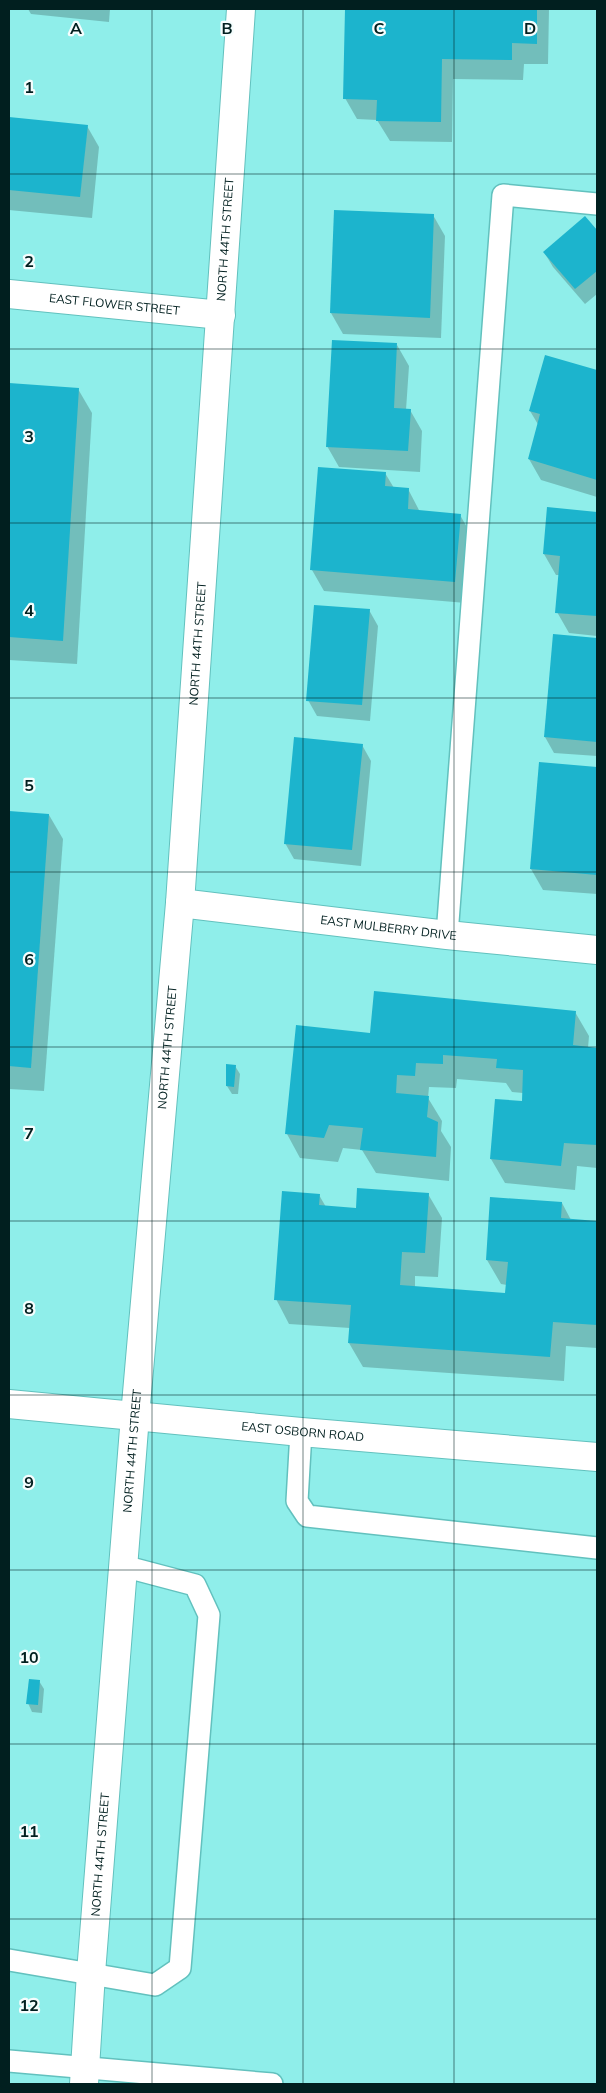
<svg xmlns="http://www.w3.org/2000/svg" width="606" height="2093" font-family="Mulish,sans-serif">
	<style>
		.shadow { fill: #0003 }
		.building { fill: #1cb4cd }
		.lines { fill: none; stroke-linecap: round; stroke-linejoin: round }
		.lane-casing { stroke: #62c1be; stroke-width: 24 }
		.street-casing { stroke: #62c1be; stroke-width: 30 }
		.secondary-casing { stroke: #62c1be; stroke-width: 30 }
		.primary-casing { stroke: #62c1be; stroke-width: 30 }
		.lane { stroke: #fff; stroke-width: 21 }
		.street { stroke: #fff; stroke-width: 28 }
		.secondary { stroke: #fff; stroke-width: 28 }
		.primary { stroke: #fff; stroke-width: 28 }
		.grid { fill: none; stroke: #011f1f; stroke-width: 1; stroke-opacity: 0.55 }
		.labels { text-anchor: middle; stroke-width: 4.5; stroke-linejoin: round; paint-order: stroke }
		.street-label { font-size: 12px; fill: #011f1f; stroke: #f5fdfd }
		.grid-label { font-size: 16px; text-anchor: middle; font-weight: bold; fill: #011f1f; stroke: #f5fdfd; stroke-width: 4.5; stroke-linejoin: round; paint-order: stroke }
	</style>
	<rect width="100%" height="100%" fill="#8feeea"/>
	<!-- shadow -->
	<g class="shadow">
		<path d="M28 9H110L109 22 31 14Z"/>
		<path d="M346 9H549L548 64H524L523 80 453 79 452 142 390 141 377 120 357 119 345 98Z"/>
		<path d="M9 118 87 126 99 147 92 218 9 210Z"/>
		<path d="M336 211 433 215 445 236 441 338 343 334 331 313Z"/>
		<path d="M585 218 597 232V294L585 304 553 267 544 252Z"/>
		<path d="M397 345 409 366 406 410H410L422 431 420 472 339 467 327 446Z"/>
		<path d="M546 357 597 372V497L541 480 529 459 539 426 530 411Z"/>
		<path d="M9 384 78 389 92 413 77 664 9 660Z"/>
		<path d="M385 473 394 488 408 489 420 512 460 515 472 536 466 603 324 591 312 570Z"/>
		<path d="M548 509 597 513V636L569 633 557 612 560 575H556L544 554Z"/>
		<path d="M369 610 378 626 370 721 317 716 308 700Z"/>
		<path d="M554 635 597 639V756L554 753 545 737Z"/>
		<path d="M362 745 371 761 361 866 294 859 285 843Z"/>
		<path d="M540 764 597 768V894L543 890 531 869Z"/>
		<path d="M9 812 49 815 63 839 44 1091 9 1089Z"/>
		<path d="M575 1012 589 1036 588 1048 597 1049V1168L577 1166 575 1190 505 1183 491 1159 523 1103V1093L512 1092 506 1083 457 1079 456 1088 429 1087 428 1098 442 1121 441 1131 451 1147 449 1181 376 1173 362 1150 343 1148 338 1162 300 1158 287 1134 372 1034Z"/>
		<path d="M235 1066 240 1074 238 1094H232L227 1086Z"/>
		<path d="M428 1194 442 1218 438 1277 415 1276V1288L507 1294V1285L501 1284 487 1260 491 1198 562 1203 571 1220 597 1222V1348L566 1346 564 1381 363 1367 349 1343 350 1328 289 1324 276 1299 319 1195 326 1207 357 1209Z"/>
		<path d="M39 1681 44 1689 42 1713 32 1712 28 1703Z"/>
	</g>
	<!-- building -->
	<g class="building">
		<path d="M345 9H537V44L512 43V60L442 59 441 122 376 121 377 100 343 99Z"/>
		<path d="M9 117 88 125 80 197 9 190Z"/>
		<path d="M334 210 434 214 430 318 330 313Z"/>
		<path d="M585 216 597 230V271L575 289 543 252Z"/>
		<path d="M332 340 397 343 394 408 411 409 408 451 326 447Z"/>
		<path d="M545 355 597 370V480L528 459 540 414 529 411Z"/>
		<path d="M9 383 79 388 63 641 9 637Z"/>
		<path d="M318 467 386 472 385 486 409 488 408 509 461 514 455 582 310 570Z"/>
		<path d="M547 507 597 512V616L555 613 560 556 543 554Z"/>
		<path d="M314 605 370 609 362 705 306 701Z"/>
		<path d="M553 634 597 638V742L544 737Z"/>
		<path d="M294 737 363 744 352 850 284 844Z"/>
		<path d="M539 762 597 767V875L530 869Z"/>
		<path d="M9 811 49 814 31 1068 9 1066Z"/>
		<path d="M374 991 576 1011 573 1045 597 1048V1145L564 1143 561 1166 490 1159 495 1099 522 1101 523 1070 496 1068 497 1059 443 1055V1064L416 1063 415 1076 397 1075 396 1093 429 1096 427 1117 438 1122 436 1157 360 1150 363 1128 329 1125 324 1138 285 1134 296 1025 370 1033Z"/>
		<path d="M226 1064 236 1065 234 1087 226 1086Z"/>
		<path d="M357 1188 429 1193 425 1253 402 1252 400 1285 505 1293 508 1262 486 1260 490 1197 562 1202 561 1218 597 1221V1325L553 1322 550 1357 348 1343 351 1305 274 1300 282 1191 320 1194 319 1205 356 1208Z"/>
		<path d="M29 1679 40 1680 38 1705 26 1704Z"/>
	</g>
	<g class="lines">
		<defs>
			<g id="lane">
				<path d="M447 935 503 195 597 204"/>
				<path d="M301 1432 297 1501 307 1516 597 1548"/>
				<path d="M9 1960 155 1985 180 1968 209 1615 195 1585 123 1566"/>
				<path d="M9 2061 272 2084"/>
			</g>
			<g id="street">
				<path id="s1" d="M9 294 221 315"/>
				<path id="s2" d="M180 903 447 935 597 950"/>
			</g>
			<g id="secondary">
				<path id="s3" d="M9 1404 301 1432 597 1457"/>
			</g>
			<g id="primary">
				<path id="s4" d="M84 2084 91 1973 135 1416 180 903 241 9"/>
			</g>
		</defs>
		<!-- lane casing -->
		<use href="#lane" class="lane-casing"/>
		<!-- street casing -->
		<use href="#street" class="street-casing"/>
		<!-- secondary casing -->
		<use href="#secondary" class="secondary-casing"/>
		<!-- primary casing -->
		<use href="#primary" class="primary-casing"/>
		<!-- lane -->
		<use href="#lane" class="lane"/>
		<!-- street -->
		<use href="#street" class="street"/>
		<!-- secondary -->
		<use href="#secondary" class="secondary"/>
		<!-- primary -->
		<use href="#primary" class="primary"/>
	</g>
	<!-- grid -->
	<path class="grid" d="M152 9V2084M303 9V2084M454 9V2084M9 174H597M9 349H597M9 523H597M9 698H597M9 872H597M9 1047H597M9 1221H597M9 1395H597M9 1570H597M9 1744H597M9 1919H597"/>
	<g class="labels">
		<!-- street labels -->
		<g class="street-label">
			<text dy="4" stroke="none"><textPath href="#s4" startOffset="1850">NORTH 44TH STREET</textPath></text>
			<text dy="4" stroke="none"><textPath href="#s1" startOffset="106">EAST FLOWER STREET</textPath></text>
			<text dy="4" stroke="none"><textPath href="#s4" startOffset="1445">NORTH 44TH STREET</textPath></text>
			<text dy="4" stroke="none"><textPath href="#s2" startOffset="210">EAST MULBERRY DRIVE</textPath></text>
			<text dy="4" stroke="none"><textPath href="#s4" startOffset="1040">NORTH 44TH STREET</textPath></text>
			<text dy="4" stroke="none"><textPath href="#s3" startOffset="295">EAST OSBORN ROAD</textPath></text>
			<text dy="4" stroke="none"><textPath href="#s4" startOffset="635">NORTH 44TH STREET</textPath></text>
			<text dy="4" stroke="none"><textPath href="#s4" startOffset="230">NORTH 44TH STREET</textPath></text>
		</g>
	</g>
	<g class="grid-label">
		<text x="76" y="34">A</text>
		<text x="227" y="34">B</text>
		<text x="379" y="34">C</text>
		<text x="530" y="34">D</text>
		<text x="29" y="93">1</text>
		<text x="29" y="267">2</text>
		<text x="29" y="442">3</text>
		<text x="29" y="616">4</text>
		<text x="29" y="791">5</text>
		<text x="29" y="965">6</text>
		<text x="29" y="1139">7</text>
		<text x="29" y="1314">8</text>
		<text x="29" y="1488">9</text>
		<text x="29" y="1663">10</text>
		<text x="29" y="1837">11</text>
		<text x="29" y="2011">12</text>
	</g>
	<!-- border -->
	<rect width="606" height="2093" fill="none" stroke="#011f1f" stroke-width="20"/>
</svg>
